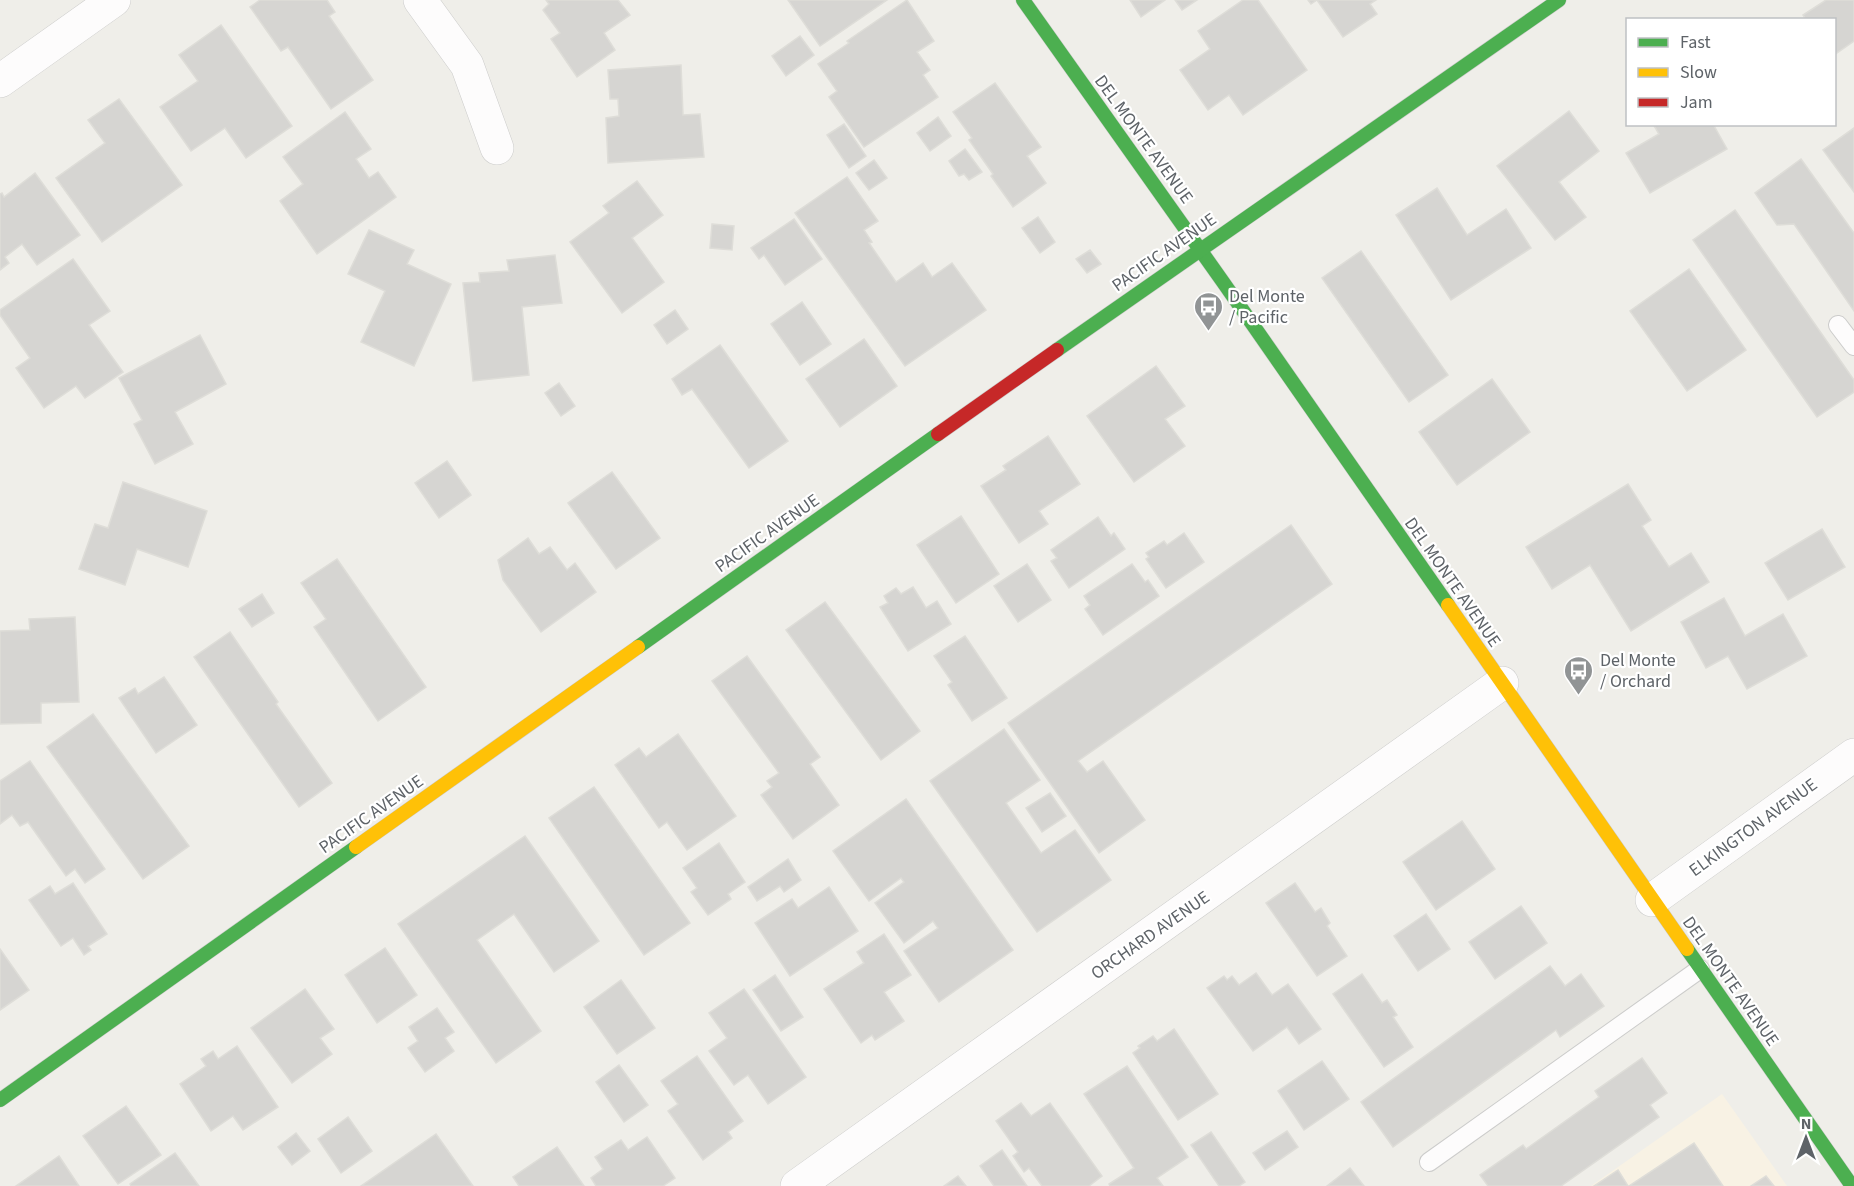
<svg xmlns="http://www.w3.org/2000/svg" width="1854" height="1186" font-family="'Source Sans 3',sans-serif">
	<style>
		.commercial { fill: #f8f2e4 }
		.building { fill: #d6d5d2; stroke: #deddd8; stroke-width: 1.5 }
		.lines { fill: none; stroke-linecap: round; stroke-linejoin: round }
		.lane-casing { stroke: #cccccb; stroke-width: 20 }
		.street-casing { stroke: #cccccb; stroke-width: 34 }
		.fast-casing { stroke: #cbcbca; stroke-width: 15 }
		.slow-casing { stroke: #cbcbca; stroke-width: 15 }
		.jam-casing { stroke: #cbcbca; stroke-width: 15 }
		.lane { stroke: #fdfcfc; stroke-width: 18 }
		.street { stroke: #fdfcfc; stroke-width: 33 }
		.fast { stroke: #4caf50; stroke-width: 14 }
		.slow { stroke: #ffc107; stroke-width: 14 }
		.jam { stroke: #c62828; stroke-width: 14 }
		.labels { text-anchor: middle; stroke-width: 4.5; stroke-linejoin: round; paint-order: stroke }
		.street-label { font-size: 18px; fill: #5e6368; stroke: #fff }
		.poi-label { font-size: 18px; fill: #5e6368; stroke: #fff; text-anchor: start }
	</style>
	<rect width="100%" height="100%" fill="#efeee9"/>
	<!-- commercial -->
	<path class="commercial" d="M1722 1094 1787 1186H1591Z"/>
	<!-- building -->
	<g class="building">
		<path d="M260 0H327L335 12 329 16 373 80 331 109 288 47 281 51 250 7Z"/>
		<path d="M546 0H618L630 15 604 33 615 50 577 77 551 39 560 33 543 10 549 4Z"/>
		<path d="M788 0H887L820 46Z"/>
		<path d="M907 0 934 41 917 52 930 70 923 75 938 97 864 147 829 97 837 91 818 64 849 43 847 41Z"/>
		<path d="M1130 0H1165L1141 17Z"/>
		<path d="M1175 0H1197L1182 10Z"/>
		<path d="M1243 0H1258L1307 70 1243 115 1229 95 1208 110 1180 70 1210 49 1198 31Z"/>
		<path d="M1308 0H1376L1370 4 1377 14 1343 37 1317 0 1311 4Z"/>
		<path d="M1826 0H1854V41L1834 55V20H1806L1803 15Z"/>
		<path d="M221 25 292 126 246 158 225 128 191 151 160 107 198 81 179 55Z"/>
		<path d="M800 36 814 55 786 76 772 56Z"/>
		<path d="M681 65 683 115 700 114 704 157 608 163 606 118 619 116 618 99H610L608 70Z"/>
		<path d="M995 83 1041 147 1027 156 1046 183 1013 207 991 176 993 174 969 140 972 138 953 112Z"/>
		<path d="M119 99 182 185 102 242 56 178 105 143 88 120Z"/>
		<path d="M1569 111 1599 151 1559 182 1586 217 1555 240 1497 166Z"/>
		<path d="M345 112 371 149 356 159 369 178 378 172 396 197 317 254 280 201 303 184 283 157Z"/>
		<path d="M938 117 951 136 930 151 917 133Z"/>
		<path d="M844 124 866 156 849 168 827 135Z"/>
		<path d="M1653 124H1713L1727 149 1650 193 1626 153 1659 134Z"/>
		<path d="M1854 128V192L1823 150Z"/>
		<path d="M965 149 982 172 969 180 964 174 959 176 949 161Z"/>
		<path d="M1801 159 1854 233V311L1794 224 1777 225 1755 193Z"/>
		<path d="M874 160 887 178 869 190 856 173Z"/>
		<path d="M35 173 80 235 37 265 22 244 5 257 9 263 0 270V194L2 193 4 197Z"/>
		<path d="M847 177 878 221 864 230 872 242 869 243 896 282 923 263 932 277 952 263 986 310 905 366 795 213Z"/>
		<path d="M637 181 663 215 632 238 664 282 622 313 570 242 609 213 603 206Z"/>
		<path d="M1437 188 1467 235 1506 209 1531 248 1451 300 1396 215Z"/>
		<path d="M1735 210 1854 380V392L1817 417 1693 240Z"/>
		<path d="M1038 217 1055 242 1040 253 1022 228Z"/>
		<path d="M794 219 822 259 785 285 764 255 759 259 751 248Z"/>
		<path d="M712 224 734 226 732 250 710 248Z"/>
		<path d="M369 230 414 250 407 264 451 284 414 366 361 342 385 291 348 274Z"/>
		<path d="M1090 250 1101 264 1087 273 1076 259Z"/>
		<path d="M1361 251 1448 375 1409 402 1322 278Z"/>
		<path d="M555 255 562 303 522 307 529 375 473 381 463 283 480 282 479 273 509 271 507 260Z"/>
		<path d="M73 259 110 311 89 325 123 372 85 398 76 386 44 408 16 368 30 358 0 315V310Z"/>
		<path d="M1689 269 1746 350 1687 391 1630 311Z"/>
		<path d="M802 302 831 344 800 365 771 324Z"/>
		<path d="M675 310 688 329 667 344 654 325Z"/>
		<path d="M200 335 226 384 175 412 193 444 155 464 134 424 142 420 119 378Z"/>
		<path d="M864 339 897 386 840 427 806 379Z"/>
		<path d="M720 345 788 441 749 468 692 389 682 395 672 379Z"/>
		<path d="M1156 366 1185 406 1165 419 1185 446 1134 482 1087 416Z"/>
		<path d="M1492 379 1530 432 1457 485 1419 432Z"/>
		<path d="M559 383 575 406 561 416 545 393Z"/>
		<path d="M1048 436 1080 484 1039 511 1048 524 1019 543 981 486 1006 470 1003 466Z"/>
		<path d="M447 461 471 495 439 518 415 483Z"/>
		<path d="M612 472 660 538 616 569 568 503Z"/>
		<path d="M123 482 207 511 188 567 137 549 125 585 79 569 95 524 108 528Z"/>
		<path d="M1628 484 1651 520 1642 526 1669 567 1691 553 1709 582 1631 631 1590 565 1552 589 1526 547Z"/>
		<path d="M961 516 999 574 956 603 917 545Z"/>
		<path d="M1098 517 1111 536 1114 533 1125 549 1069 588 1051 561 1057 558 1051 550Z"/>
		<path d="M1291 525 1332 584 1078 761 1087 772 1103 761 1145 820 1099 853 1008 723Z"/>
		<path d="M1822 529 1845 567 1788 600 1765 563Z"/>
		<path d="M1184 533 1204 562 1166 588 1146 559 1149 557 1146 553 1164 541 1167 545Z"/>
		<path d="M528 538 539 554 550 547 567 570 575 563 596 592 541 632 503 580 498 560Z"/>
		<path d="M337 559 426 687 378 721 314 627 326 619 301 583Z"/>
		<path d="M1027 564 1051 600 1018 622 994 586Z"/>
		<path d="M1132 564 1145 582 1148 580 1159 596 1103 635 1085 609 1090 605 1084 596Z"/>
		<path d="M913 587 926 608 937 601 951 624 908 651 880 607 888 603 884 596 896 588 901 594Z"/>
		<path d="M262 594 274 613 252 627 239 609Z"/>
		<path d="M1724 598 1745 636 1783 614 1807 656 1747 689 1728 656 1706 668 1681 622Z"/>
		<path d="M825 602 920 731 881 760 786 630Z"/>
		<path d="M75 617 79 702 41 703V723L0 724V631L30 630 29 619Z"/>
		<path d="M230 632 278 702 276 704 332 783 299 807 194 657Z"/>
		<path d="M965 636 1007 698 972 721 948 685 952 682 934 656Z"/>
		<path d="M747 656 820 757 810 764 839 805 793 839 761 795 772 787 767 781 779 773 712 681Z"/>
		<path d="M164 677 197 725 156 753 119 698 135 688 138 694Z"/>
		<path d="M93 714 189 846 143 879 47 747Z"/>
		<path d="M1004 729 1040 780 1006 803 1041 853 1075 830 1111 880 1037 932 930 781Z"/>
		<path d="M678 734 736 816 687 850 667 822 659 828 615 765 639 748 646 757Z"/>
		<path d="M30 761 105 869 85 883 75 869 66 876 28 822 20 826 12 815 0 824V781Z"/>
		<path d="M594 787 690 923 644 955 549 818Z"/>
		<path d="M1050 793 1066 816 1042 832 1026 808Z"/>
		<path d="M906 799 1013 950 939 1002 904 951 938 928 933 921 904 943 875 903 904 882 901 878 869 901 833 851Z"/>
		<path d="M1462 821 1495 869 1436 910 1403 862Z"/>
		<path d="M525 836 599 941 554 972 514 914 477 940 541 1031 496 1063 398 924Z"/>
		<path d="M719 843 745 882 728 894 731 899 708 915 691 892 697 888 683 868Z"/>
		<path d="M788 859 801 880 784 892 780 886 757 901 748 887Z"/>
		<path d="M73 883 107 934 88 946 91 950 84 955 73 938 61 946 29 900 50 886 55 894Z"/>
		<path d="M1295 883 1315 912 1321 908 1330 923 1327 926 1347 956 1317 976 1266 903Z"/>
		<path d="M829 887 858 931 790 976 755 923 792 899 798 908Z"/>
		<path d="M1521 906 1547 943 1495 979 1469 942Z"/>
		<path d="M1426 914 1450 949 1418 971 1394 936Z"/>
		<path d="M884 934 911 975 884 992 904 1021 875 1040 872 1035 861 1043 824 989 864 963 857 952Z"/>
		<path d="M385 948 417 995 377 1023 345 975Z"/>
		<path d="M0 949 29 990 0 1010Z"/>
		<path d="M1550 966 1565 986 1581 974 1604 1006 1560 1037 1556 1030 1393 1147 1361 1102Z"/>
		<path d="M1256 973 1272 995 1288 984 1321 1029 1299 1044 1287 1027 1253 1051 1207 988 1224 976 1227 980 1232 976 1239 985Z"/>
		<path d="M1362 974 1382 1003 1387 1000 1397 1015 1393 1017 1413 1047 1384 1067 1333 994Z"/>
		<path d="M775 975 803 1017 781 1031 753 990Z"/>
		<path d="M621 980 655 1028 617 1054 584 1007Z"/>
		<path d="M305 989 334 1029 320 1038 332 1054 292 1083 251 1028Z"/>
		<path d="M744 989 806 1077 768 1104 748 1075 734 1085 709 1051 727 1038 709 1013Z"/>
		<path d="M437 1008 454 1032 445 1038 454 1051 425 1072 408 1048 418 1041 409 1027Z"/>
		<path d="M1174 1029 1218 1094 1178 1120 1133 1053 1140 1048 1138 1046 1153 1036 1157 1041Z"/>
		<path d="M237 1046 278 1107 243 1130 233 1116 211 1131 180 1084 206 1066 201 1059 213 1051 218 1059Z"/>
		<path d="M697 1056 743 1121 728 1132 732 1138 703 1160 668 1111 678 1104 661 1081Z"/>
		<path d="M1642 1058 1667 1093 1650 1105 1659 1117 1561 1186H1488L1480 1175 1523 1145 1526 1149 1599 1097 1595 1091Z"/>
		<path d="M1322 1061 1349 1099 1304 1130 1278 1091Z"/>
		<path d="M619 1065 648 1105 624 1122 596 1082Z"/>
		<path d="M1127 1066 1188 1157 1157 1178 1163 1186H1110L1109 1184 1134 1168 1084 1094Z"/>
		<path d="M1021 1103 1031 1116 1050 1103 1102 1176 1089 1186H1042L1029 1168 1024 1172 1013 1156 1018 1152 996 1121Z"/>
		<path d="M126 1106 161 1155 118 1184 83 1136Z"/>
		<path d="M348 1117 372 1151 341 1173 318 1139Z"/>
		<path d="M1287 1131 1298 1147 1265 1170 1253 1153Z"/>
		<path d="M1211 1132 1245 1182 1239 1186H1219L1191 1145Z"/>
		<path d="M296 1133 310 1151 292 1165 278 1147Z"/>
		<path d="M436 1134 473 1186H361Z"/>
		<path d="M647 1137 675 1178 663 1186H596L591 1178 603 1169 595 1157 621 1140 628 1150Z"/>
		<path d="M1694 1143 1723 1186H1629Z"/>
		<path d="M557 1147 584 1186H519L513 1177Z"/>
		<path d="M1002 1150 1027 1186H994L980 1166Z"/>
		<path d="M175 1153 199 1186H131L130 1184Z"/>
		<path d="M59 1156 79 1186H16Z"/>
		<path d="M1350 1168 1364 1186H1327Z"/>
		<path d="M1618 1170 1628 1186H1594Z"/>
		<path d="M958 1176 966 1186H944Z"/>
		<path d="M1766 1176 1774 1186H1751Z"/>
	</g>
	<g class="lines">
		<defs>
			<g id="lane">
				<path d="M1838 325 1854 346"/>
				<path d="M1429 1162 1700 969"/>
			</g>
			<g id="street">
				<path d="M420 0 467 65 497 148"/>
				<path d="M0 81 114 0"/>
				<path d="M1652 900 1854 755"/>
				<path d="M797 1186 1502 683"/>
			</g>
			<g id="fast">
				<path d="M1023 0 1223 282 1448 605"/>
				<path d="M1057 350 1559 0"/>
				<path d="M638 647 938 434"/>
				<path d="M1687 949 1852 1186"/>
				<path d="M0 1100 356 847"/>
			</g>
			<g id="slow">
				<path d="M1448 605 1687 949"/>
				<path d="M356 847 638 647"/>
			</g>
			<path id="jam" d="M938 434 1057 350"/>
		</defs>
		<!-- lane casing -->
		<use href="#lane" class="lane-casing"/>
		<!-- street casing -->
		<use href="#street" class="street-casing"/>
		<!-- fast casing -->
		<use href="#fast" class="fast-casing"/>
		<!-- slow casing -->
		<use href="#slow" class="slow-casing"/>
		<!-- jam casing -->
		<use href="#jam" class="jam-casing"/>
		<!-- lane -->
		<use href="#lane" class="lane"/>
		<!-- street -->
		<use href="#street" class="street"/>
		<!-- fast -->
		<use href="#fast" class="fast"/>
		<!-- slow -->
		<use href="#slow" class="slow"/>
		<!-- jam -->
		<use href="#jam" class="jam"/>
	</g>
	<!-- icons -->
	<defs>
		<symbol id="bus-pin" viewBox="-11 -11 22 30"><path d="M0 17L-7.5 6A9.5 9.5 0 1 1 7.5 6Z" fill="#919495" stroke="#fff"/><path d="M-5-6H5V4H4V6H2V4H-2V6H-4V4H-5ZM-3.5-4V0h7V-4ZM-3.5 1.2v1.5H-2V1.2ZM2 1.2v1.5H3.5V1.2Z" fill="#fff"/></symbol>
	</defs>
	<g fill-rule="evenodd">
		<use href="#bus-pin" x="1192" y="290" width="33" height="45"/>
		<use href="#bus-pin" x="1562" y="654" width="33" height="45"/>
	</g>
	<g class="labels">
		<!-- street labels -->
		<g class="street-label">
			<text transform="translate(1144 139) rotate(54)" y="6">DEL MONTE AVENUE</text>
			<text transform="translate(1164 252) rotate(-35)" y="6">PACIFIC AVENUE</text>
			<text transform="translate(767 533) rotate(-35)" y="6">PACIFIC AVENUE</text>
			<text transform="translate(1453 582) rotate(55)" y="6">DEL MONTE AVENUE</text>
			<text transform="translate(371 814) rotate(-35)" y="6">PACIFIC AVENUE</text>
			<text transform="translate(1753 827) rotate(-36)" y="6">ELKINGTON AVENUE</text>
			<text transform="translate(1150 935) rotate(-35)" y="6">ORCHARD AVENUE</text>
			<text transform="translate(1731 981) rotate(55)" y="6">DEL MONTE AVENUE</text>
		</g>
		<!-- poi labels -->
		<g class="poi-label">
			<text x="1229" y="302">Del Monte<tspan x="1229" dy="21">/ Pacific</tspan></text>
			<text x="1600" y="666">Del Monte<tspan x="1600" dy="21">/ Orchard</tspan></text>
		</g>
	</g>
	<!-- legend -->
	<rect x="1626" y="18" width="210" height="108" fill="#ffffff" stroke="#bfc1c3" stroke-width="1.5"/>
	<rect x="1638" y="38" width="30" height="9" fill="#4caf50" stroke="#bfc1c3" stroke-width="1.5"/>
	<text x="1680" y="48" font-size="18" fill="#5e6368">Fast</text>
	<rect x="1638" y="68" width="30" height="9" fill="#ffc107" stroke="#bfc1c3" stroke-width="1.5"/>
	<text x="1680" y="78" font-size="18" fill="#5e6368">Slow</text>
	<rect x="1638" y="98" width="30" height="9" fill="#c62828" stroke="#bfc1c3" stroke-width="1.5"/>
	<text x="1680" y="108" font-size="18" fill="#5e6368">Jam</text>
	<!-- north arrow -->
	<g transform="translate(1806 1138)" stroke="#ffffff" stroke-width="4.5" paint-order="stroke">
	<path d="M0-4.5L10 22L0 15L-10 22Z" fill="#5e6368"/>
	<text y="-9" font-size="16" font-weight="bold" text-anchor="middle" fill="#5e6368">N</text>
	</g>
</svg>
